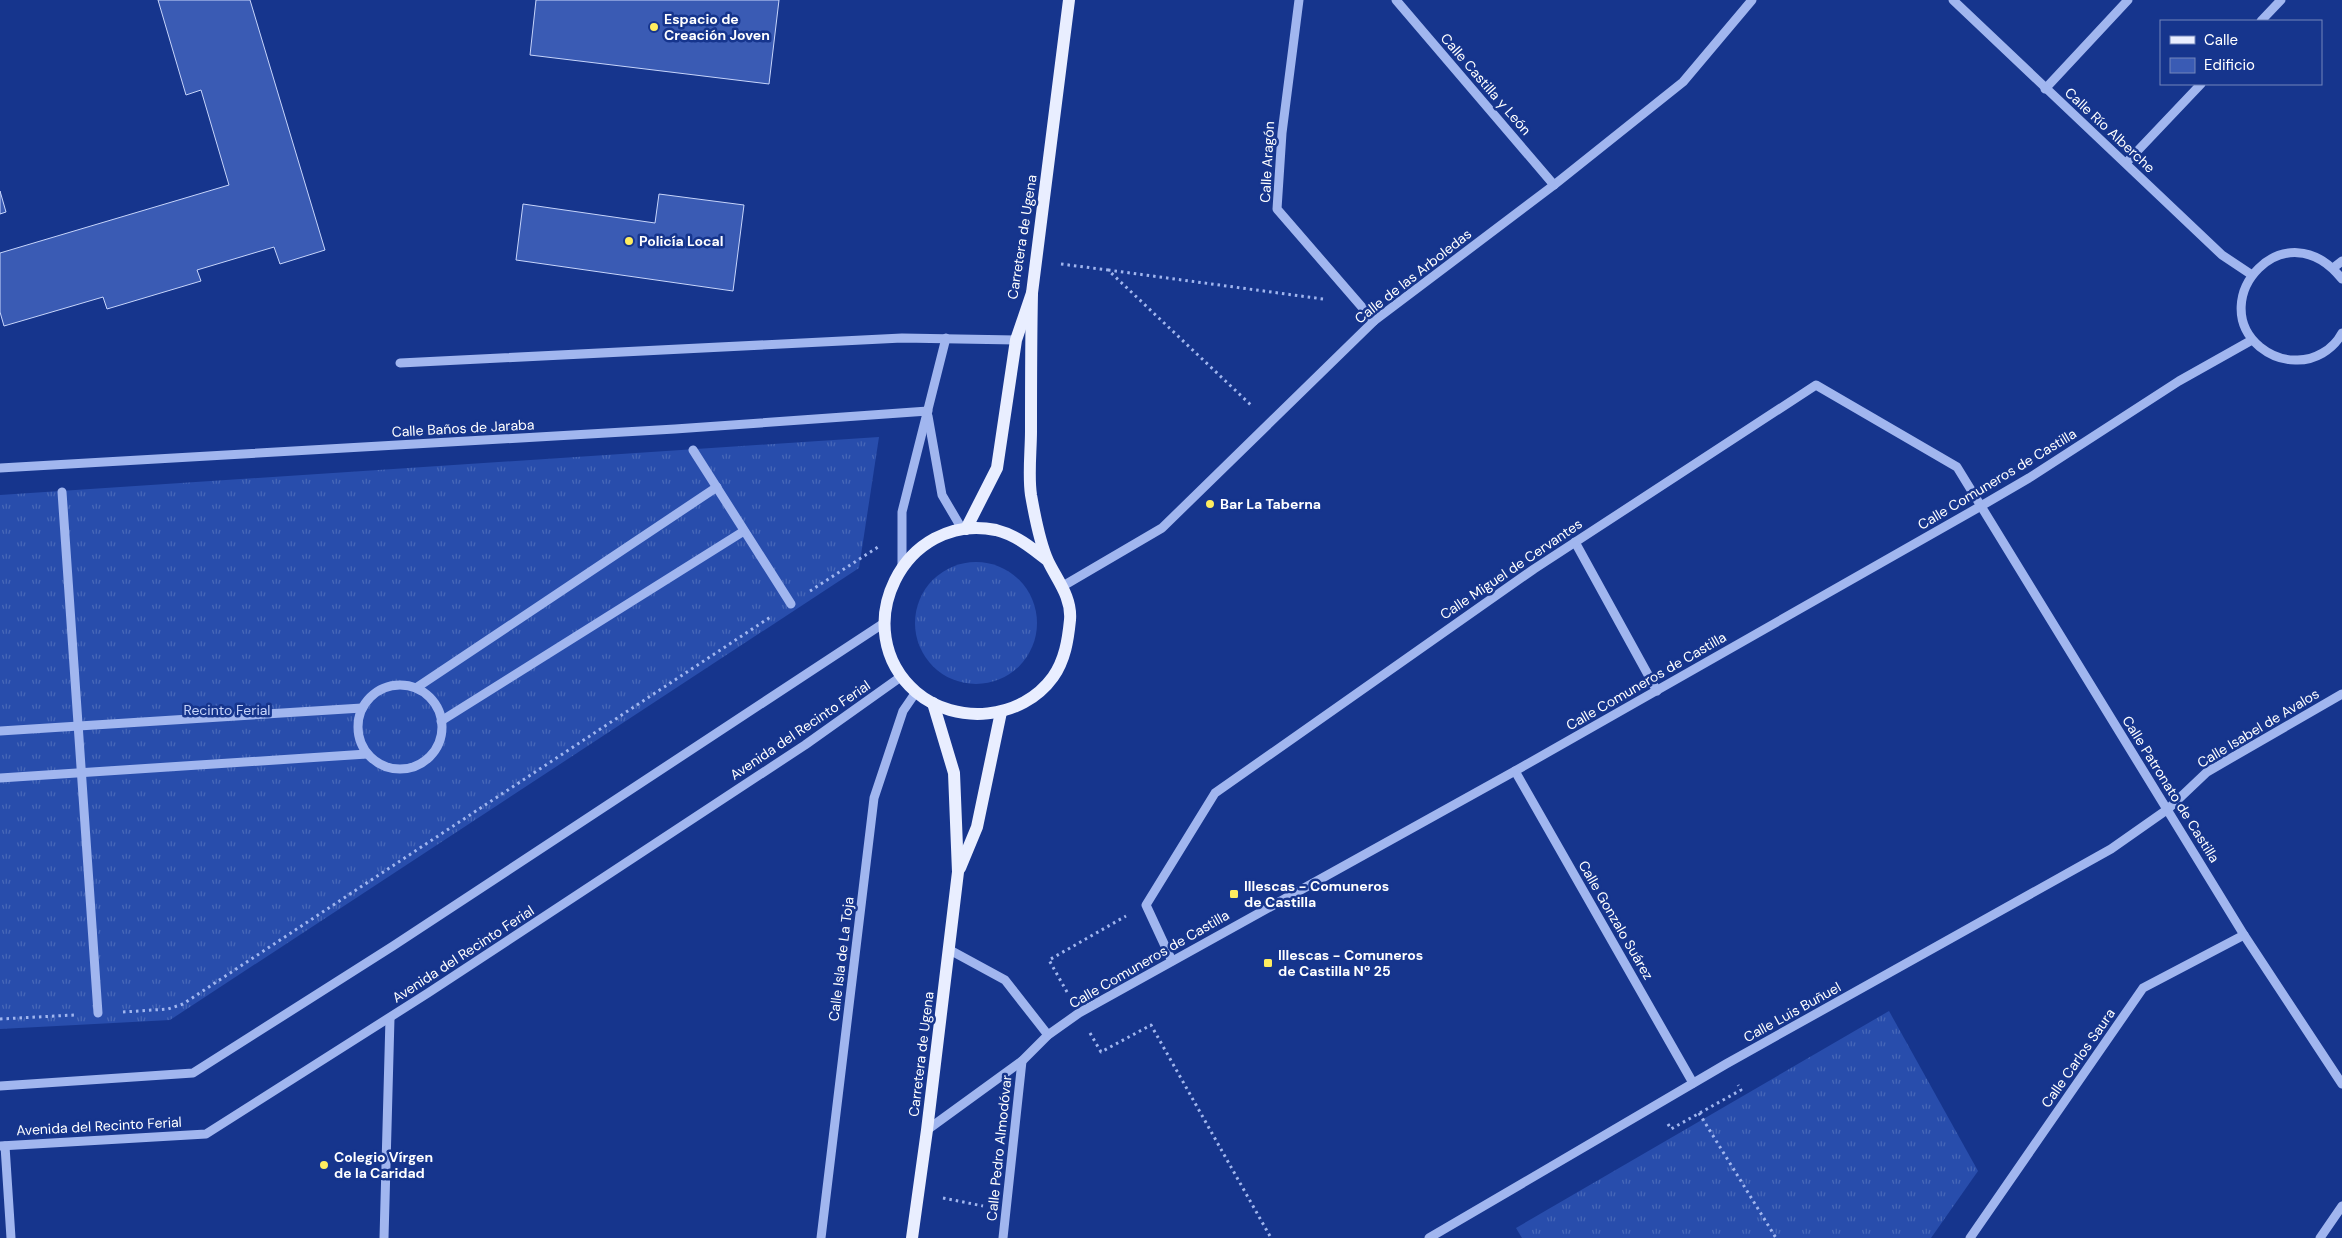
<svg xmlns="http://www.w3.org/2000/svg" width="2342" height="1238" font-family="'DM Sans',sans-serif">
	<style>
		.grass { fill: url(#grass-tufts) }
		.building { fill: #3a5bb4; stroke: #c7d5fb }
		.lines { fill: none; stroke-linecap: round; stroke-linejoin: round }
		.path { stroke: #a1b6ef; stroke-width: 3; stroke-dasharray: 2.5 4; stroke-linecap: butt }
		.minor { stroke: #a1b6ef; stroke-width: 9 }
		.major { stroke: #e9eeff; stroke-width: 12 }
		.poi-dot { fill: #ffed5f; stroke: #16358d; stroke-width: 2 }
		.labels { text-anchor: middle; stroke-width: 5; stroke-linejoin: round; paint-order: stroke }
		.poi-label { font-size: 14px; font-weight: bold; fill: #fff; stroke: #16358d; text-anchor: start }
		.street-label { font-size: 14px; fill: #fff; stroke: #16358d }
		.park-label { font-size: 14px; fill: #c7d5fb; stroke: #16358d }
	</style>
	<defs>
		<pattern id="grass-tufts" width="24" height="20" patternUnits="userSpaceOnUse" patternTransform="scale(1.25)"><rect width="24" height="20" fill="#284dac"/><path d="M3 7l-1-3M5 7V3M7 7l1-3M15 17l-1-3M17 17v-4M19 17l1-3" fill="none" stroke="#4868b8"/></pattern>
	</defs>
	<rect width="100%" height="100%" fill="#16358d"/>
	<!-- grass -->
	<g class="grass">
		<path d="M879 437 859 568 170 1020 0 1029V495Z"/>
		<circle cx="976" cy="623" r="61"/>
		<path d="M1889 1011 1978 1171 1931 1238H1522L1516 1228Z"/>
	</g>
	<!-- building -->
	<g class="building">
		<path d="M158 0H250L325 250 280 264 274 247 197 270 201 281 107 309 103 297 4 326 0 312V253L229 185 201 90 186 95Z"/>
		<path d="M536 0H779L769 84 530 55Z"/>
		<path d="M0 191 6 212 0 214Z"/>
		<path d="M659 194 744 205 733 291 516 260 523 204 655 223Z"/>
	</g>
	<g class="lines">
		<!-- path -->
		<g class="path">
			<path d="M1061 264 1108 270 1253 407"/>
			<path d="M1108 270 1323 299"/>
			<path d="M810 591 878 547"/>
			<path d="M1067 992 1049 960 1126 916"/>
			<path d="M123 1012 168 1009 183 1004 772 616"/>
			<path d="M0 1019 74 1015"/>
			<path d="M1090 1033 1101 1052 1151 1025 1271 1238"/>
			<path d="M1699 1113 1776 1238"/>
			<path d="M1668 1124 1671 1129 1741 1090 1738 1085"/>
			<path d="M943 1198 983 1206"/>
		</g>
		<!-- minor -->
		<g class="minor">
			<path d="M1299 0 1282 133 1277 209 1374 321"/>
			<path d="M1396 0 1554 185"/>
			<path d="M1953 0 2222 255 2252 275"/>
			<path d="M2261 21 2281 0"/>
			<path d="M2045 89 2128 0"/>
			<path d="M2126 163 2201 84"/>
			<path d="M2333 268 2342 261"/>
			<path d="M2342 279C2285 207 2204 300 2260 347 2270 355 2282 360 2295 360 2314 361 2333 350 2342 333"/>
			<path d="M400 363 902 338 1016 340"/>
			<path d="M928 416 942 495 962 529"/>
			<path d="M693 450 791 604"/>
			<path d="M0 468 675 429 928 411"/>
			<path d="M62 492 98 1013"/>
			<path d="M1575 542 1657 691"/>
			<path d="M902 567V512L946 338"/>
			<path d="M1063 586 1162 528 1374 321 1554 185 1683 82 1752 0"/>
			<circle cx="400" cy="727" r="42"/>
			<path d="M416 688 717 487"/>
			<path d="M441 721 744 531"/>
			<path d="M0 731 362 708"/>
			<path d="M1515 771 1693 1083"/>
			<path d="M0 778 367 754"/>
			<path d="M948 949 1005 980 1048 1035"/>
			<path d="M1172 961 1146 905 1215 793 1534 569 1816 385 1957 467 2244 935 2342 1084"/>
			<path d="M0 1086 193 1073 393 946 884 623"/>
			<path d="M927 1130 1022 1061 1048 1035 1079 1013 1515 771 1981 506 2029 478 2179 381 2252 340"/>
			<path d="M0 1146 206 1134 428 993 805 745 902 676"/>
			<path d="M5 1146 11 1238"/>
			<path d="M384 1238 390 1018"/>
			<path d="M821 1238 874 798 903 711 916 692"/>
			<path d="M1003 1238 1022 1061"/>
			<path d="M1429 1238 1726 1064 2111 849 2168 809 2207 772 2342 694"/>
			<path d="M1970 1238 2143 988 2244 935"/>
			<path d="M2320 1238 2342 1206"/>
		</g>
		<!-- major -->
		<g class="major">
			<path d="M1032 293C1031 339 1031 385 1031 431 1031 451 1028 475 1031 495 1034 512 1041 546 1048 561 1057 580 1072 597 1070 620 1068 640 1065 660 1053 677 1022 720 956 726 916 692 845 630 904 511 996 530 1016 535 1032 548 1047 560"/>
			<path d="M966 529 997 468 1016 340 1032 293 1069 0"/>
			<path d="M960 868 977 827 1001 712"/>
			<path d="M912 1238 927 1130 958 872 954 773 933 703"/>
		</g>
	</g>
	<!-- markers -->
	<g class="poi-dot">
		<circle cx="654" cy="27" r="5"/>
		<circle cx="629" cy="241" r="5"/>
		<circle cx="1210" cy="504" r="5"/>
		<rect x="1229" y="889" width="10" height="10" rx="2.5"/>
		<rect x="1263" y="958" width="10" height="10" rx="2.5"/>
		<circle cx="324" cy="1165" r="5"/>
	</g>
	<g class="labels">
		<!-- poi labels -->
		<g class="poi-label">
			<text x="664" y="24">Espacio de<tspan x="664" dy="16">Creación Joven</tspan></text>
			<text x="639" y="246">Policía Local</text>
			<text x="1220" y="509">Bar La Taberna</text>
			<text x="1244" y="891">Illescas - Comuneros<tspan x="1244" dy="16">de Castilla</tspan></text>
			<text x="1278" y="960">Illescas - Comuneros<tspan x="1278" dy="16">de Castilla Nº 25</tspan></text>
			<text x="334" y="1162">Colegio Vírgen<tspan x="334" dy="16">de la Caridad</tspan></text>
		</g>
		<!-- street labels -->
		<g class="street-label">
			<text transform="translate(1486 84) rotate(49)" y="5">Calle Castilla y León</text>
			<text transform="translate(2110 130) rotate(43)" y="5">Calle Río Alberche</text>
			<text transform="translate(1267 162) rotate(-87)" y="5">Calle Aragón</text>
			<text transform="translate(1022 237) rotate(-81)" y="5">Carretera de Ugena</text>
			<text transform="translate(1413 276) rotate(-38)" y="5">Calle de las Arboledas</text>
			<text transform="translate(463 428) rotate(-3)" y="5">Calle Baños de Jaraba</text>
			<text transform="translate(1997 479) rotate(-31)" y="5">Calle Comuneros de Castilla</text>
			<text transform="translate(1511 569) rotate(-34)" y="5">Calle Miguel de Cervantes</text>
			<text transform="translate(1646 681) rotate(-30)" y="5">Calle Comuneros de Castilla</text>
			<text transform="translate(2258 728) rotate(-31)" y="5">Calle Isabel de Avalos</text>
			<text transform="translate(800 730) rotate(-34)" y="5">Avenida del Recinto Ferial</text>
			<text transform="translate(2171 789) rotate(58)" y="5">Calle Patronato de Castilla</text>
			<text transform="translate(1616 920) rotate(60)" y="5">Calle Gonzalo Suárez</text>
			<text transform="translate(463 954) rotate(-33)" y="5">Avenida del Recinto Ferial</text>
			<text transform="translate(841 959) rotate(-83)" y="5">Calle Isla de La Toja</text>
			<text transform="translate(1149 959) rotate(-30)" y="5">Calle Comuneros de Castilla</text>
			<text transform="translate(1792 1012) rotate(-29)" y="5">Calle Luis Buñuel</text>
			<text transform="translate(921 1054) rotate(-83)" y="5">Carretera de Ugena</text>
			<text transform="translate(2078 1058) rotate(-55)" y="5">Calle Carlos Saura</text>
			<text transform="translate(99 1126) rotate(-3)" y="5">Avenida del Recinto Ferial</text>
			<text transform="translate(999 1148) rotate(-84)" y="5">Calle Pedro Almodóvar</text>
		</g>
		<!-- park labels -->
		<g class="park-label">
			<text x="227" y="715">Recinto Ferial</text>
		</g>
	</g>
	<!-- legend -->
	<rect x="2160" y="20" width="162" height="65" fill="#16358d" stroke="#7386bb"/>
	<rect x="2170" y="36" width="25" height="8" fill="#e9eeff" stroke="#7386bb"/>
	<text x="2204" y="45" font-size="15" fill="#ffffff">Calle</text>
	<rect x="2170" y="58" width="25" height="15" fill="#3a5bb4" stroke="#7386bb"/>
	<text x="2204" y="70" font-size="15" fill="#ffffff">Edificio</text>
</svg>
